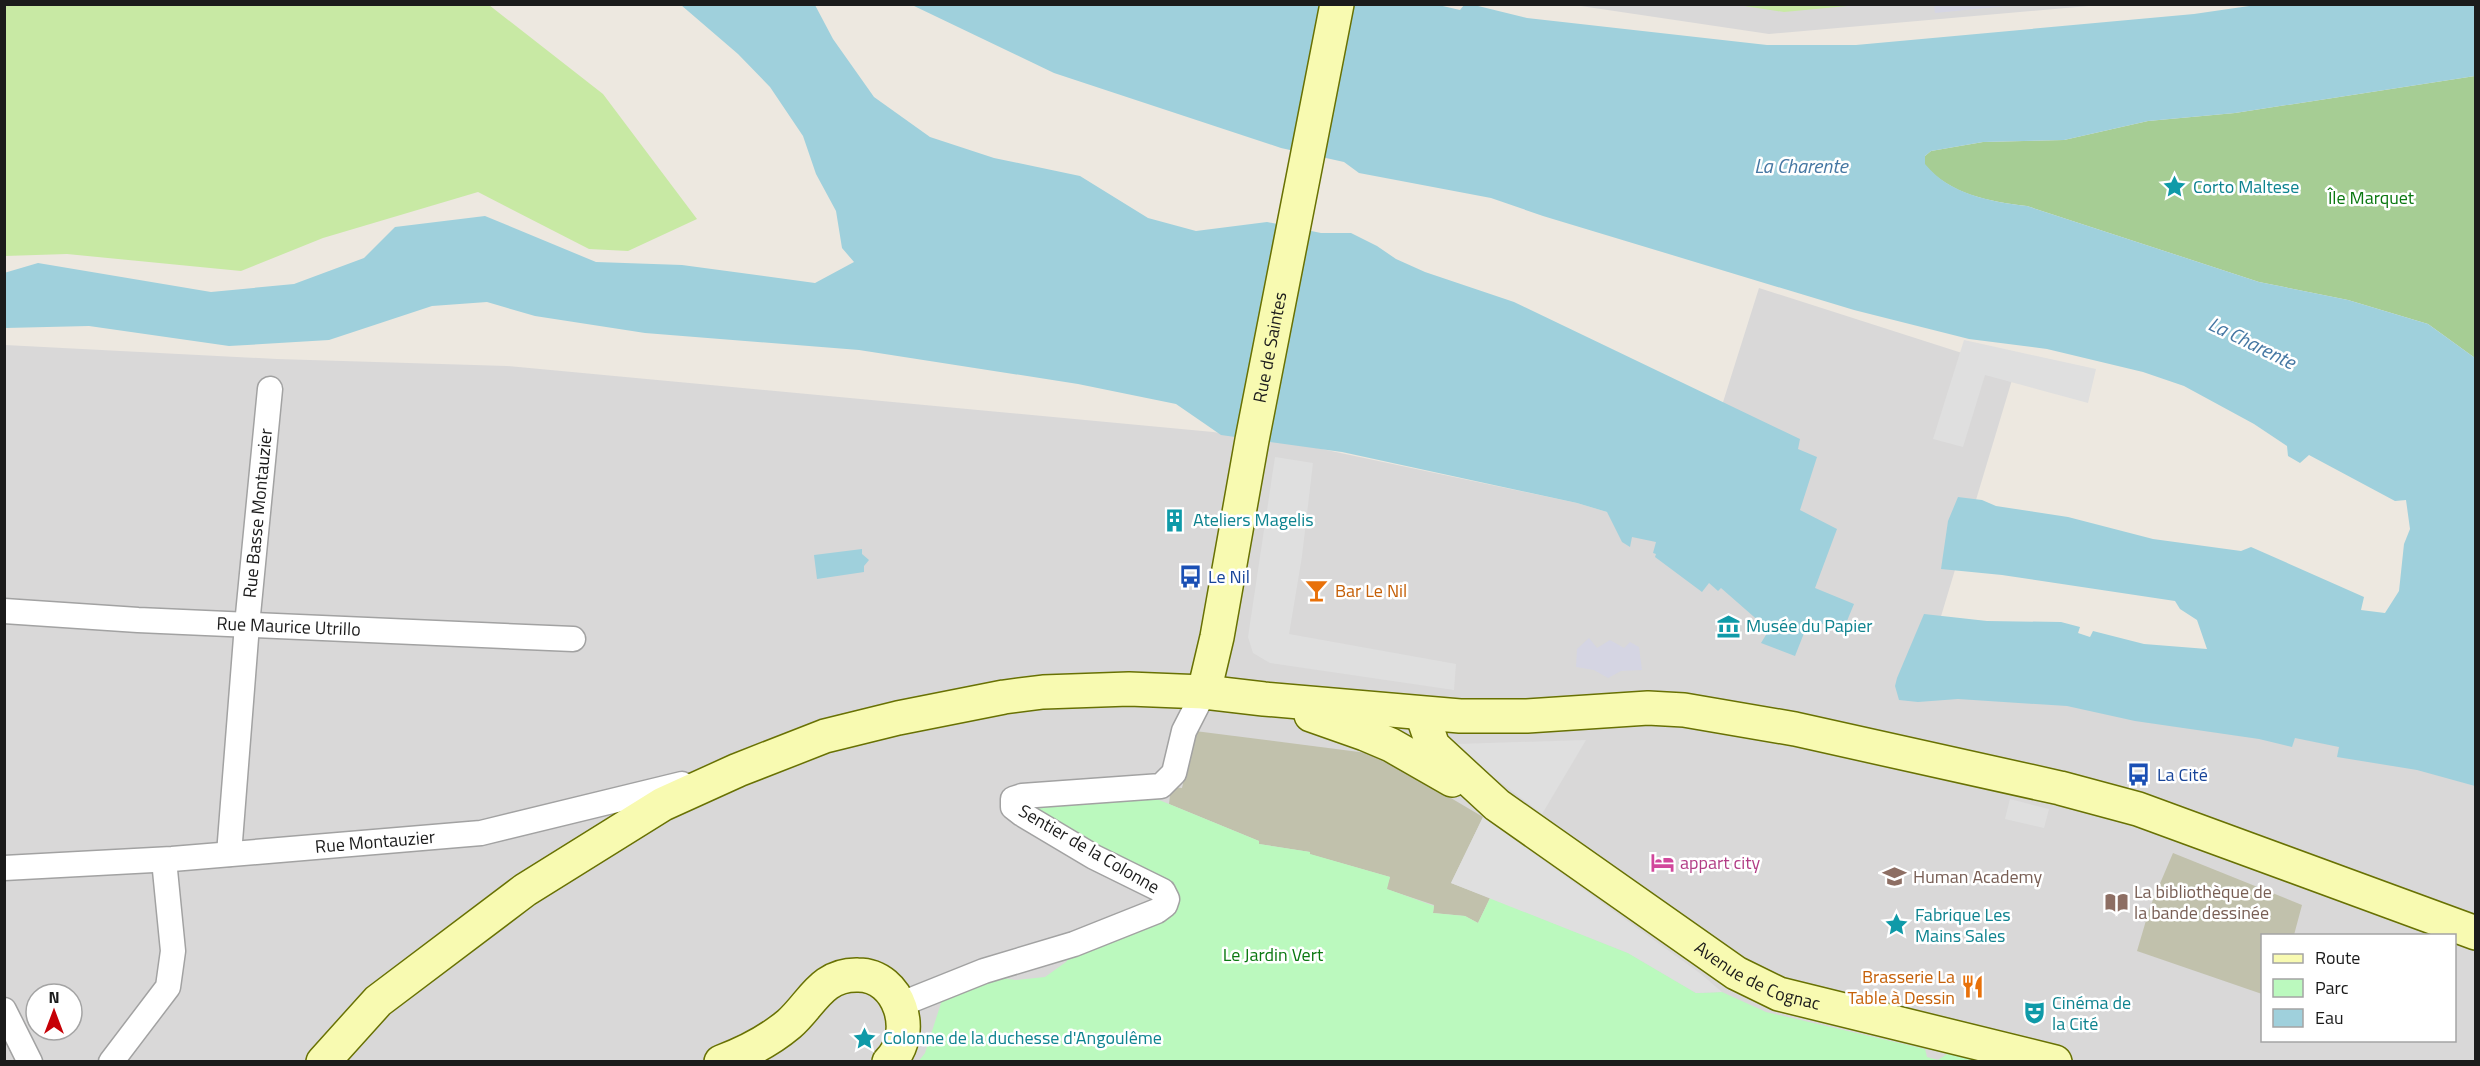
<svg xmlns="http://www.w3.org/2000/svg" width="2480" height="1066" font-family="'Titillium Web',sans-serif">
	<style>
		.residential { fill: #d9d8d8; fill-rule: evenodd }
		.construction { fill: #c1c1ac }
		.grass { fill: #c8e9a4 }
		.forest { fill: #a6cd94 }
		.park { fill: #bbf9be }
		.parking { fill: #dfdfdf }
		.plaza { fill: #d5d5e3 }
		.water { fill: #9fd0dc }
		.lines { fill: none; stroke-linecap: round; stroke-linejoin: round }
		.street-casing { stroke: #a2a2a2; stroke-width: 27 }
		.secondary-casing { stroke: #687103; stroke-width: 36 }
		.street { stroke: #fff; stroke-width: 24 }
		.secondary { stroke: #f8fab1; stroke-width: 33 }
		.labels { text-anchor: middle; stroke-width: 5; stroke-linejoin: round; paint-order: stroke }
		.culture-label { font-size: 18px; fill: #0d838f; stroke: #fff; text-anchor: start }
		.park-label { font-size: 18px; fill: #0a7810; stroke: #fff }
		.street-label { font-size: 18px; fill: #1b1b1b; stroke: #fff }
		.transit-label { font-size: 18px; fill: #164399; stroke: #fff; text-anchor: start }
		.food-label { font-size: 18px; fill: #c56008; stroke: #fff; text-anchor: start }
		.hotel-label { font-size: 18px; fill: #b23c85; stroke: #fff; text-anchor: start }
		.education-label { font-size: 18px; fill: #785e54; stroke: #fff; text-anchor: start }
		.water-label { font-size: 20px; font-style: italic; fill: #4577a3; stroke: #fff }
	</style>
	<rect width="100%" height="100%" fill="#ede8e0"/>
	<!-- residential -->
	<g class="residential">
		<path d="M1574 5H2100L1769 34Z"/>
		<path d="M1759 288 2015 370 1921 683 2318 736 2475 778V1061L5 1062V345L277 359 507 366 1213 432 1317 448 1577 503 1607 512 1677 548ZM2262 936H2454V1040H2262ZM36 994H72V1030H36Z"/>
	</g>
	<!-- construction -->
	<g class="construction">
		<path d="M1195 731 1367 753 1390 762 1483 817 1451 883 1490 898 1478 923 1465 916 1433 913 1434 905 1386 889 1390 877 1309 854 1310 852 1259 844V841L1169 804 1171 787 1182 788Z"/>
		<path d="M2173 853 2302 905 2294 935 2262 936V994L2137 951 2150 907Z"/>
	</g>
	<!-- grass -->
	<g class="grass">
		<path d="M4 5H489L603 94 697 219 628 251 589 249 478 192 323 238 241 271 67 254 5 256Z"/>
		<path d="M1738 5V4L1858 5 1784 12Z"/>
	</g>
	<!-- forest -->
	<path class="forest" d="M2475 76V358L2428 324 2348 300 2259 282 2027 206C1991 202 1949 194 1925 165V156L1931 151 1983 142 2064 140 2148 121 2235 113Z"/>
	<!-- park -->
	<path class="park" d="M1147 795 1259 841V844L1310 852V854L1390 877 1387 889 1434 906 1433 913 1465 916 1478 923 1490 898 1628 953 1696 993 1722 992 1766 1012 1925 1049 1927 1057 1938 1060 1947 1054 1976 1061 918 1062 925 1053 942 1000 990 976 1015 980 1045 977 1066 962 1078 947 1170 912 1179 904 1169 885 1106 857 1024 804Z"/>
	<!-- parking -->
	<g class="parking">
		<path d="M1964 340 2096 369 2088 403 1985 375 1963 447 1933 439Z"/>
		<path d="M1275 457 1313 463 1302 556 1289 634 1456 664 1454 690 1270 663 1253 653 1248 637Z"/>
		<path d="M1586 740 1542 814 1454 747 1457 744Z"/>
		<path d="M2010 799 2049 809 2044 828 2005 819Z"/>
		<path d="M1483 817 1701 974 1722 992 1696 993 1628 953 1451 883Z"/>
	</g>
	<!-- plaza -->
	<g class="plaza">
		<path d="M1934 4H2017V5L1935 13Z"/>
		<path d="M1589 638 1597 648 1610 640 1624 648 1630 642 1639 647 1642 670 1621 671 1608 678 1594 670 1576 667 1577 649Z"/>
	</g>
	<!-- water -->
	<g class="water">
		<path d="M1434 4 1460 10 1464 5 1470 4 1527 18 1767 45H1856L2194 14 2256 5H2475V76L2235 113 2148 121 2064 140 1983 142 1931 151 1925 156V164C1949 194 1991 202 2027 206L2259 282 2348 300 2428 324 2475 358V786L2417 770 2337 757 2339 747 2295 738 2292 747 2259 739 2135 721 2067 706 1958 699 1918 702 1899 700 1895 686 1897 678 1924 614 1987 621 2061 622 2080 627 2078 633 2090 637 2093 631 2144 644 2207 649 2197 620 2180 609 2175 601 2002 575 1941 569 1948 521 1958 497 1982 500 1996 506 2068 517 2153 539 2241 551 2251 547 2364 597 2361 610 2385 613 2399 591 2404 544 2410 529 2406 500 2395 501 2309 455 2300 463 2288 456 2287 446 2254 424 2184 386 2143 372 2047 349 1969 339 1854 310 1543 216 1491 198 1359 173 1344 162 1281 148 1054 73 912 5Z"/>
		<path d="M681 5H815L833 39 874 97 930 137 994 158 1080 176 1148 218 1196 231 1267 222 1321 233H1351L1377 246 1396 259 1425 272 1514 302 1800 439 1798 449 1817 457 1800 510 1837 529 1815 588 1854 604 1842 633 1810 618 1795 656 1761 643 1769 630 1721 588 1718 591 1709 583 1702 592 1655 557 1656 554 1653 553 1656 542 1632 537 1630 547 1622 542 1607 512 1577 503 1342 452 1221 435 1176 404 1078 384 859 350 645 333 535 316 487 302 432 306 329 340 229 346 89 326 5 328 4 273 38 263 211 292 294 284 364 258 395 227 485 216 596 262 682 265 815 283 854 262 842 248 836 211 816 174 803 136 770 87 738 54Z"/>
		<path d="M862 549V554L869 560 864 566V572L817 579 814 555Z"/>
	</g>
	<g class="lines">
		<defs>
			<g id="street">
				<path id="s1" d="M4 611 138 620 573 639"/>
				<path id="s2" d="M229 854 247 625 270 389"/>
				<path id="s3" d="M4 868 172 859 481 833 682 784"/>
				<path d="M899 1005 984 971 1074 944 1157 911 1165 905 1167 899 1163 891 1094 857 1022 814 1013 807V799L1022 796 1161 786 1174 773 1184 731 1204 692"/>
				<path d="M4 1010 30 1062"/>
				<path d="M111 1062 168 987 173 951 164 860"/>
			</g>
			<g id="secondary">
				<path id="s4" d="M1204 692 1217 637 1252 440 1337 4"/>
				<path id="s5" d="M1422 714 1433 746 1497 805 1736 973 1779 994 2055 1062"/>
				<path d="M1311 715 1365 734 1391 745 1452 780"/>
				<path d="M323 1062 378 1001 525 890 663 804 738 770 825 736 898 718 1004 697 1043 692 1129 689 1204 692 1264 699 1460 716H1527L1648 708 1684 710 1795 729 2060 788 2138 809 2476 933"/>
				<path d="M721 1062C745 1053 770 1040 789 1024 812 1004 821 974 858 975 900 975 918 1034 889 1062"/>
			</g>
		</defs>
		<!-- street casing -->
		<use href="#street" class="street-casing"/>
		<!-- secondary casing -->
		<use href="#secondary" class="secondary-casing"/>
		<!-- street -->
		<use href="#street" class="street"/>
		<!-- secondary -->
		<use href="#secondary" class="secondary"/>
	</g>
	<!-- icons -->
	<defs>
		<symbol id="sight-bare" viewBox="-9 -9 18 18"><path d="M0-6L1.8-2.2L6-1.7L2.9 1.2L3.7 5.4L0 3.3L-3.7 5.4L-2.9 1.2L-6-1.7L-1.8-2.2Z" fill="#0f9aa8" stroke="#fff" stroke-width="2.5" paint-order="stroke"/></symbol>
		<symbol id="building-bare" viewBox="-9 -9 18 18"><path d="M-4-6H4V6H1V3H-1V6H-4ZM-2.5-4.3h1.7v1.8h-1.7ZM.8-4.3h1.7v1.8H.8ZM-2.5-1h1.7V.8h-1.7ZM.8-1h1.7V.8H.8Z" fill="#0f9aa8" stroke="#fff" stroke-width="2.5" paint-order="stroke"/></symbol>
		<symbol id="bus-bare" viewBox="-9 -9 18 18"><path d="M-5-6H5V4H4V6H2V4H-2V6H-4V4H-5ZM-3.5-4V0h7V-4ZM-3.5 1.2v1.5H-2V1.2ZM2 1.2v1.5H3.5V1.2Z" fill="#1a4fb4" stroke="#fff" stroke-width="2.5" paint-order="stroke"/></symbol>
		<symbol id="bar-bare" viewBox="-9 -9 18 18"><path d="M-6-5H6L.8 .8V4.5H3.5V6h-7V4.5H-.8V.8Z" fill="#e8710a" stroke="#fff" stroke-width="2.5" paint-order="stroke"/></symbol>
		<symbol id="museum-bare" viewBox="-9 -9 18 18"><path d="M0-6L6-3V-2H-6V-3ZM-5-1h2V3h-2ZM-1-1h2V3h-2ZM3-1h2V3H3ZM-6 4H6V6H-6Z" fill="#0f9aa8" stroke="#fff" stroke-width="2.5" paint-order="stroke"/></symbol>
		<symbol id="hotel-bare" viewBox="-9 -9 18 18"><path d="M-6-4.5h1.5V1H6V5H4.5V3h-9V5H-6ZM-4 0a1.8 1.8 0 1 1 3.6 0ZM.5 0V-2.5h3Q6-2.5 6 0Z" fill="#d1479c" stroke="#fff" stroke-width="2.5" paint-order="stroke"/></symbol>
		<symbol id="university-bare" viewBox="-9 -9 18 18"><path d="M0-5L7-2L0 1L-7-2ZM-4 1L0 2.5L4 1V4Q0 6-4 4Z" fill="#8d6e63" stroke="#fff" stroke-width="2.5" paint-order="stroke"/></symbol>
		<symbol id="library-bare" viewBox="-9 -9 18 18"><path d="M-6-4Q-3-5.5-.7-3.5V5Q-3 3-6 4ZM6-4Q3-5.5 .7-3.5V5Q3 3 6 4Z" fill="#8d6e63" stroke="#fff" stroke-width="2.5" paint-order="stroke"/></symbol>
		<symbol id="restaurant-bare" viewBox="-9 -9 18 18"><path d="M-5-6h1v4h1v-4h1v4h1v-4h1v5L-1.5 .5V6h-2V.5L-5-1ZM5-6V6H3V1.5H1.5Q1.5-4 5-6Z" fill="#e8710a" stroke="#fff" stroke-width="2.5" paint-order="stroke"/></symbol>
		<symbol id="theatre-bare" viewBox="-9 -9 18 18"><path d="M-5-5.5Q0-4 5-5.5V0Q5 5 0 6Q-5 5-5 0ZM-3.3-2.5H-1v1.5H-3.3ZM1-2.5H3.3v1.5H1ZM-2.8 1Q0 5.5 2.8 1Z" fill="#0f9aa8" stroke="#fff" stroke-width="2.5" paint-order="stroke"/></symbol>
	</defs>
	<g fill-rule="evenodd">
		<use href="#sight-bare" x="2158" y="170" width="33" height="33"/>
		<use href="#building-bare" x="1158" y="504" width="33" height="33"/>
		<use href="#bus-bare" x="1174" y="560" width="33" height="33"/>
		<use href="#bar-bare" x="1300" y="574" width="33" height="33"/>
		<use href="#museum-bare" x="1712" y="610" width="33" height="33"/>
		<use href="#bus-bare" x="2122" y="758" width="33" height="33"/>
		<use href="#hotel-bare" x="1646" y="846" width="33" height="33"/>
		<use href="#university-bare" x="1878" y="860" width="33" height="33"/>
		<use href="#library-bare" x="2100" y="886" width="33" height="33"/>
		<use href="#sight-bare" x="1880" y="908" width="33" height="33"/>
		<use href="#restaurant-bare" x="1956" y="970" width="33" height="33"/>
		<use href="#theatre-bare" x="2018" y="996" width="33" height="33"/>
		<use href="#sight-bare" x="848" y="1022" width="33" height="33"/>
	</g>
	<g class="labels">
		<!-- culture labels -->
		<g class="culture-label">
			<text x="2193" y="193">Corto Maltese</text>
			<text x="1193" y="526">Ateliers Magelis</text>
			<text x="1746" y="632">Musée du Papier</text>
			<text x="1915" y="921">Fabrique Les<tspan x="1915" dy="21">Mains Sales</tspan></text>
			<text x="2052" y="1009">Cinéma de<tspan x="2052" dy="21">la Cité</tspan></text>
			<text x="883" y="1044">Colonne de la duchesse d'Angoulême</text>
		</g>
		<!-- park labels -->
		<g class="park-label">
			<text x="2371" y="204">Île Marquet</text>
			<text x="1273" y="961">Le Jardin Vert</text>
		</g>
		<!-- street labels -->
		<g class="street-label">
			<text dy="6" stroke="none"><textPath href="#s4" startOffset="351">Rue de Saintes</textPath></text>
			<text dy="6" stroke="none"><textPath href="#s2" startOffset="342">Rue Basse Montauzier</textPath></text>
			<text dy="6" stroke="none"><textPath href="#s1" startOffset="285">Rue Maurice Utrillo</textPath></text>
			<text dy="6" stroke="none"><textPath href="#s3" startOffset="372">Rue Montauzier</textPath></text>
			<text transform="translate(1089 849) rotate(30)" y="6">Sentier de la Colonne</text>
			<text dy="6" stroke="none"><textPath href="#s5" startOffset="434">Avenue de Cognac</textPath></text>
		</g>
		<!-- transit labels -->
		<g class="transit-label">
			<text x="1208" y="583">Le Nil</text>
			<text x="2157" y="781">La Cité</text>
		</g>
		<!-- food labels -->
		<g class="food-label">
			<text x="1335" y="597">Bar Le Nil</text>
			<text x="1955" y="983" text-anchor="end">Brasserie La<tspan x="1955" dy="21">Table à Dessin</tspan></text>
		</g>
		<!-- hotel labels -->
		<g class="hotel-label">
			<text x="1680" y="869">appart city</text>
		</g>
		<!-- education labels -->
		<g class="education-label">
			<text x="1913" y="883">Human Academy</text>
			<text x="2134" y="898">La bibliothèque de<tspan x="2134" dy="21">la bande dessinée</tspan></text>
		</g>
		<!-- water labels -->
		<g class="water-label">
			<text x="1801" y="173">La Charente</text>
			<text transform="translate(2252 343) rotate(26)" y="7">La Charente</text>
		</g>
	</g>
	<!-- border -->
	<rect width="2480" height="1066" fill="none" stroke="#1b1b1b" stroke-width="12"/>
	<!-- legend -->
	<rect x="2261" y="934" width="195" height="108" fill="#ffffff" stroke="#a4a4a4" stroke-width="1.5"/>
	<rect x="2273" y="954" width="30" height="9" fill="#f8fab1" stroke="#a4a4a4" stroke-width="1.5"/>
	<text x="2315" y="964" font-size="18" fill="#1b1b1b">Route</text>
	<rect x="2273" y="979" width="30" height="18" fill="#bbf9be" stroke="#a4a4a4" stroke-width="1.5"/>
	<text x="2315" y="994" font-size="18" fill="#1b1b1b">Parc</text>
	<rect x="2273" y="1009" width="30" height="18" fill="#9fd0dc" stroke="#a4a4a4" stroke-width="1.5"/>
	<text x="2315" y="1024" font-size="18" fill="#1b1b1b">Eau</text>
	<!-- north arrow -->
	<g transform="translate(54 1012)"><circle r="28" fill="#ffffff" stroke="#a4a4a4" stroke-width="1.5"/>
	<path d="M0-4.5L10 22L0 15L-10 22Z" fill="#c60006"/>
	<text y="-9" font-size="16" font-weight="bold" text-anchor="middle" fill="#1b1b1b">N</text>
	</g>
</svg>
